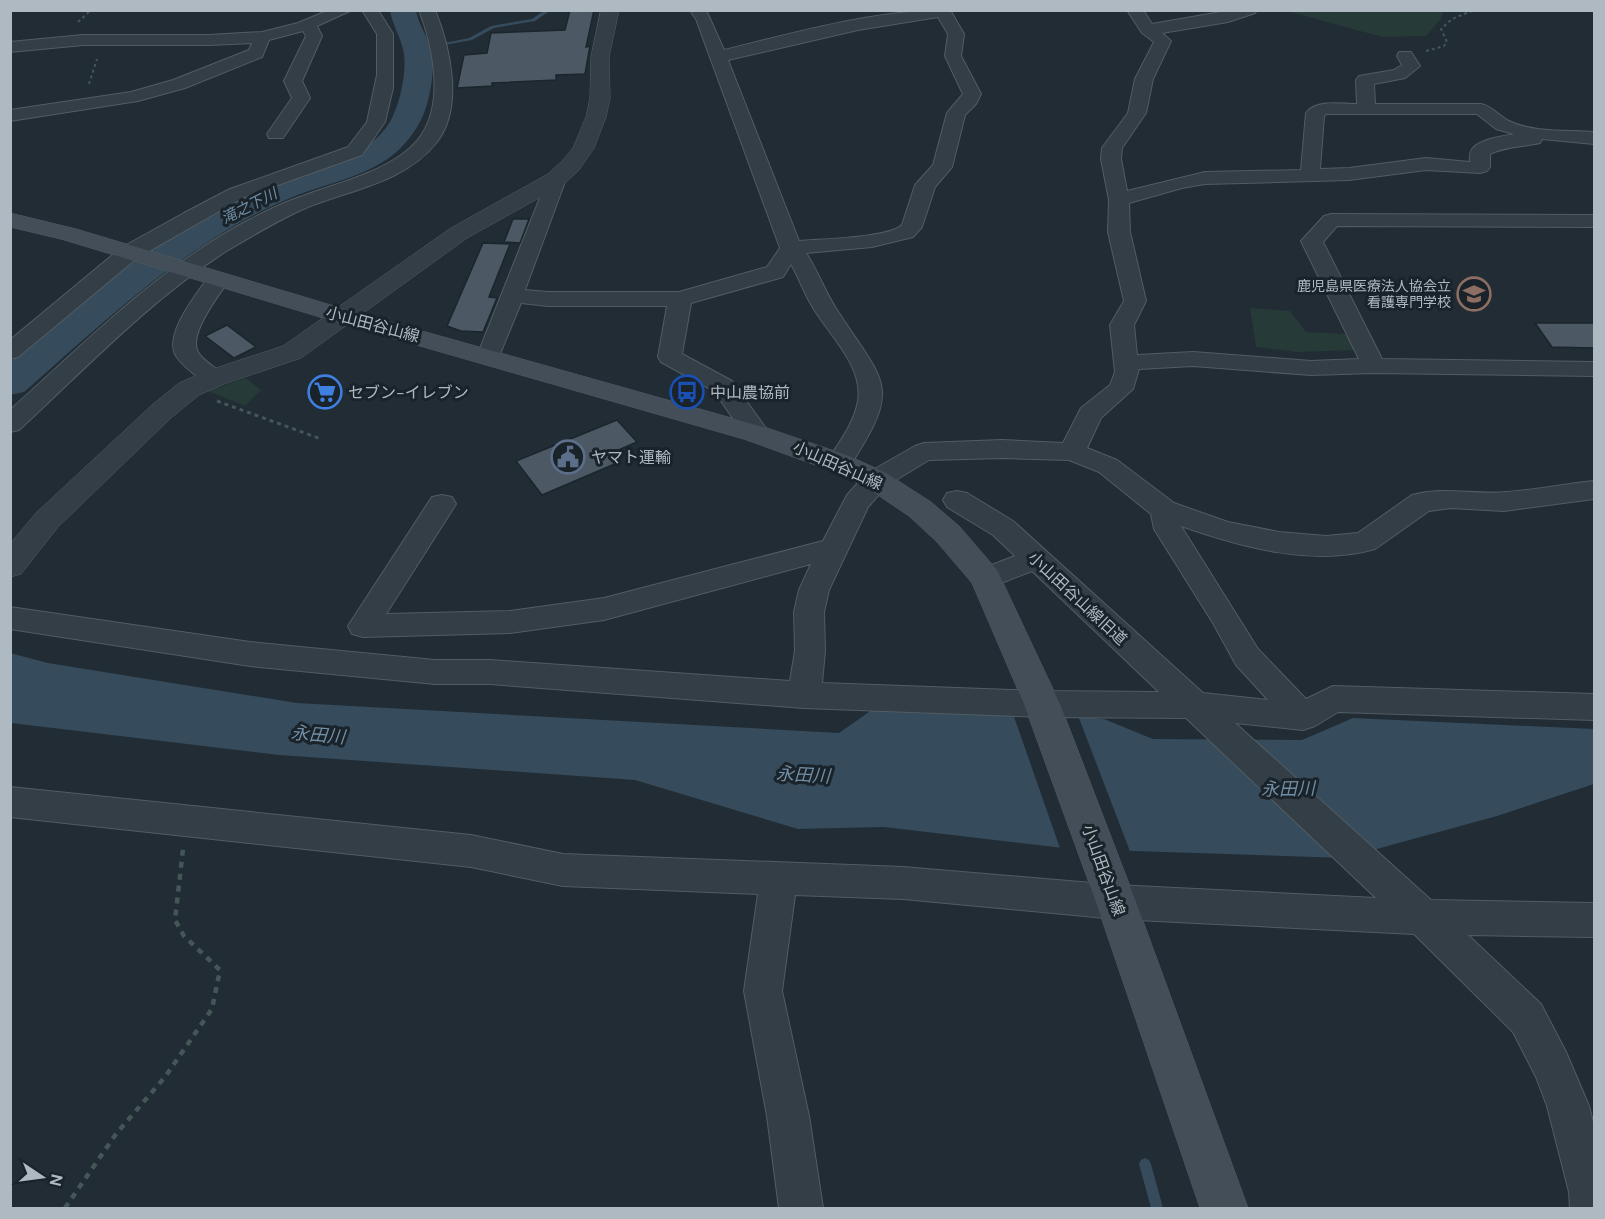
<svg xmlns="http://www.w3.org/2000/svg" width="1605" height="1219" font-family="'DM Sans','Noto Sans JP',sans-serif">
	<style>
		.green { fill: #263a38 }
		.water { fill: #364b5b }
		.pier { fill: #212c35 }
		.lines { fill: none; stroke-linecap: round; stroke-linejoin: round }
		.stream { fill: #364b5b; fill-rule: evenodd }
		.river { fill: #364b5b; fill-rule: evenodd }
		.building { fill: #4c5964; stroke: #1c252c; stroke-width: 1.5 }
		.minor-casing { stroke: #525c63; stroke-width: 2 }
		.tertiary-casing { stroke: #525c63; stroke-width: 1 }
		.secondary-casing { stroke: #525c63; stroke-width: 1 }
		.path-far2 { stroke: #445756; stroke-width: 2; stroke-dasharray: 3 3; stroke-linecap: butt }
		.path-far1 { stroke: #445756; stroke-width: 3; stroke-dasharray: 4 4; stroke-linecap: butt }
		.path { stroke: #445756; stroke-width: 4.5; stroke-dasharray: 6 6; stroke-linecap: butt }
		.minor { fill: #343e46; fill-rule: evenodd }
		.tertiary { fill: #343e46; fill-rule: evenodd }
		.secondary { fill: #434e58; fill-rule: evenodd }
		.labels { text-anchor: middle; stroke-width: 6; stroke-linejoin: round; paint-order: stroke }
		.far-poi-label { font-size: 14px; fill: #afb9c2; stroke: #1a232a; text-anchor: end }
		.far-water-label { font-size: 15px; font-style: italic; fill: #718ea4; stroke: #1a232a }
		.street-label { font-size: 16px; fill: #afb9c2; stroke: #1a232a }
		.poi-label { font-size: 16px; fill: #afb9c2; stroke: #1a232a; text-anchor: start }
		.water-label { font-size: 18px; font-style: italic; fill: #718ea4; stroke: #1a232a }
	</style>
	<rect width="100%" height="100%" fill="#212c35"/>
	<!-- green -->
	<g class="green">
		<path d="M1441 10 1443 12 1440 20 1426 36 1382 37 1287 11Z"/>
		<path d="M1250 308 1290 311 1306 332 1347 334 1355 350 1297 352 1256 347Z"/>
		<path d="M246 378 261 390 245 406 208 391Z"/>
	</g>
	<!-- water -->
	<path class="water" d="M10 653 48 663 297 703 839 733 876 707 1022 711 1104 719 1153 739 1302 740 1353 718 1594 729V784L1497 816 1344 858 1072 849 884 827 798 829 635 780 279 755 11 723Z"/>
	<!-- pier -->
	<path class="pier" d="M1011 708 1077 713 1131 854 1061 851Z"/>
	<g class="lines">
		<!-- stream -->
		<g class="stream">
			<path d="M545 10H551L535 21 494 28 472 40 417 50 415 49 469 38 491 26 532 19Z"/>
			<path d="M1145 1158 1149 1160 1151 1164 1163 1208H1151L1139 1164 1141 1160Z"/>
		</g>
		<!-- river -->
		<path class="river" d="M390 10H416C418 24 427 35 431 49 436 68 430 102 421 120 392 176 340 177 288 199 188 241 105 321 24 392L10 395V362C89 297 168 225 264 185 305 167 366 164 391 120 400 103 408 69 403 49 400 36 392 24 390 10Z"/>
	</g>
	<!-- building -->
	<g class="building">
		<path d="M570 10H594L586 47 590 46 585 74 556 75V80L492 83V86L457 88 464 55 487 53 491 33 565 30Z"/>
		<path d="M513 219H529L520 243 504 242Z"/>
		<path d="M483 243 510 244 489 297 497 298 483 332 461 331 447 326Z"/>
		<path d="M1535 323H1594V348L1552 347Z"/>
		<path d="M227 325 256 347 234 358 205 336Z"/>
		<path d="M617 420 637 442 609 454 617 463 542 495 516 461Z"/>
	</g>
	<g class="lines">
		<defs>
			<g id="minor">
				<path d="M329 10H352L317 26 322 36 302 81 310 98 283 138H269L267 134 292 98 284 81 306 36 303 31 269 40 262 57 185 88 138 101 10 121V110L131 92 173 80 249 50 252 43 209 45H83L10 52V42L83 35H209L262 32 298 23Z"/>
				<path d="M362 10H378L393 34V88L385 122 362 155 244 197 137 258 18 357 10 359V340L121 248 184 213 230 189 348 147 367 122 377 75V34Z"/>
				<path d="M419 10H435C450 47 464 107 437 142 404 184 347 190 301 210 275 222 250 237 225 252 149 301 85 369 19 430L10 432V410C85 343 159 267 249 220 266 211 284 202 303 196 339 182 400 169 422 134 444 100 433 46 419 10Z"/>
				<path d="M690 10H706L724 50C798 32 874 10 950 10L964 34 961 56 981 94 976 104 965 115 952 167 935 187 922 227 913 237 872 247 806 253C818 271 825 292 837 310 887 387 902 385 848 469L839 472 830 469 826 463C838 444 854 424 858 401 864 366 828 334 812 306 804 293 799 278 791 264L783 277 691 303 682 354 732 381 770 434 766 440 757 442 748 440 714 391 661 362 658 357 667 306H548L521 303 497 361 489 363 481 361 477 356 549 175H563L566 179 525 290 548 292H679L767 267 780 248 696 19ZM938 17 948 34 945 56 963 94 947 113 933 165 915 185 902 225C889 238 819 239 799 241L728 60 858 30Z"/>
				<path d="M1127 10H1143L1152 24 1232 10H1257L1255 13 1228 22 1162 33 1171 41 1153 79 1146 113 1122 148 1121 159 1127 191 1205 172 1301 170 1306 113C1316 99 1341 104 1357 104L1356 80 1359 76 1394 70 1402 65 1397 56 1399 52H1411L1420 66 1405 78 1374 84 1375 104H1481C1492 106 1499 116 1509 121 1533 133 1568 130 1594 132V144L1542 139 1540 143C1522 147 1506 146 1490 154V167L1487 171 1480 173 1426 170 1349 180 1205 184 1182 188 1129 203 1130 232 1146 301 1134 325 1137 355 1193 352 1311 361 1359 359 1301 241 1324 216 1331 214 1594 215V227L1337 226 1323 242 1382 359 1594 362V376L1374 373 1311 375 1193 366 1139 369 1133 389 1101 418 1087 448 1117 460 1174 503 1228 522 1279 532 1326 536 1358 533 1412 495C1444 486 1474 495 1506 492 1535 490 1565 484 1594 481V499L1504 511 1451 508 1429 511 1375 549C1313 567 1241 547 1181 526L1258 649 1306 699 1333 686 1594 694V720L1338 712 1315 726 1303 730 1235 723 1431 900 1594 903V937L1468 935 1541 1004 1566 1052 1589 1106 1594 1126V1208H1570L1569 1192 1547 1106 1536 1077 1513 1032 1414 934 1116 919 903 899 795 895 782 991 809 1116 823 1208H779L767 1116 744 991 758 894 563 886 471 867 10 817V787L471 835 563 854 903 867 1116 885 1376 898 1186 718 1042 717 804 708 490 684H435L250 666 10 629V607L250 642 435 660H490L790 681 795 651 794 612 799 590 811 564 604 620 510 633 363 637 352 634 348 626 432 497 442 495 452 497 456 504 386 614 510 611 604 598 823 541 847 495 866 474 915 446 924 443 1002 440 1063 443 1081 408 1110 385 1115 372 1110 325 1124 301 1108 232 1109 200 1101 159 1102 148 1128 113 1135 79 1154 42 1142 33ZM1326 114H1477L1496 129 1514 134C1503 136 1481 139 1473 148 1469 152 1470 157 1470 162L1426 158 1349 168 1320 169 1324 116ZM1002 458 1069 460 1099 472 1151 514 1154 529 1213 623 1236 665 1268 700 1203 693 1013 521 967 493 957 491 947 493 943 500 947 507 993 535 1015 556 976 571 971 578 976 585 986 589 1032 571 1159 692 1042 691 822 683 825 651 824 612 829 590 868 507 886 486 929 460Z"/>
				<path d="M218 273 226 275 229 280C219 295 188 334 198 352 204 363 219 368 226 378L223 383C210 387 204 382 194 374 187 368 179 362 175 354 165 332 198 292 210 275Z"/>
			</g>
			<path id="tertiary" d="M601 10H619L609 57 610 98 606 117 594 148 579 170 564 184 467 238 301 358 224 384 199 395 172 417 58 527 21 574 10 577V544L36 513 152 405 179 383 204 372 283 346 451 228 548 174 563 160 573 148 586 117 590 98 591 57Z"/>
			<path id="secondary" d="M10 213 76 229 351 311 767 428 849 456 886 473 931 502 959 526 997 570 1060 704 1136 902 1248 1208H1200L1096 902 1024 704 972 583 937 542 909 516 866 487 829 470 747 440 333 321 61 239 10 227Z"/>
		</defs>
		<!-- minor casing -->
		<use href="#minor" class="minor-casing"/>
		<!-- tertiary casing -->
		<use href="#tertiary" class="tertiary-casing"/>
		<!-- secondary casing -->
		<use href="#secondary" class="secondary-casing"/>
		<!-- path-far2 -->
		<g class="path-far2">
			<path d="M78 22 91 10"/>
			<path d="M1426 51 1444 46 1447 42 1441 29 1452 19 1474 10"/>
			<path d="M89 84 97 59"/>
		</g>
		<!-- path-far1 -->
		<path class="path-far1" d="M217 401 321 439"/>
		<!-- path -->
		<path class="path" d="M65 1208 116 1134 165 1077 212 1009 220 970 184 936 175 920 183 849"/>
		<!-- minor -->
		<use href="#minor" class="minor"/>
		<!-- tertiary -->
		<use href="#tertiary" class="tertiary"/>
		<!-- secondary -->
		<use href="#secondary" class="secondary"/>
	</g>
	<!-- icons -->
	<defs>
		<symbol id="university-ring" viewBox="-11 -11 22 22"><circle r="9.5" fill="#1a232a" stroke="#8d6e63" stroke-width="1.5"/><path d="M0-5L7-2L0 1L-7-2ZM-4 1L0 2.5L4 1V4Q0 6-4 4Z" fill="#8d6e63"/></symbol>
		<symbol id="supermarket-ring" viewBox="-11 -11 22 22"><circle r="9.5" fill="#1a232a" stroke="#3f7fe0" stroke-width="1.5"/><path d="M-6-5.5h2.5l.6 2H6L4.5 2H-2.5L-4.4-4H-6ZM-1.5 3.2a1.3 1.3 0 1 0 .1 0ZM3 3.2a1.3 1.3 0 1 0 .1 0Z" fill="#3f7fe0"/></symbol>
		<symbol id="bus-ring" viewBox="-11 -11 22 22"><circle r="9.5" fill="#1a232a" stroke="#1a4fb4" stroke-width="1.5"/><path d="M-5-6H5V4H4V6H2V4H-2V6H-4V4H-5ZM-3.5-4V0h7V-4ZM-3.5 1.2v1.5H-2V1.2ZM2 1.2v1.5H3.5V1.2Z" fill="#1a4fb4"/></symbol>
		<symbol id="civic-ring" viewBox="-11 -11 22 22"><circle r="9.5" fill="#1a232a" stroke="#5c6f8a" stroke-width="1.5"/><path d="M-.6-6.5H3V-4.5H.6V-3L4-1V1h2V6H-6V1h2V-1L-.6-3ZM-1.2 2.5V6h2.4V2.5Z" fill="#5c6f8a"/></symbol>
	</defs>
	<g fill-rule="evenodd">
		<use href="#university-ring" x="1455" y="275" width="38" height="38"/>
		<use href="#supermarket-ring" x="306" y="373" width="38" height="38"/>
		<use href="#bus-ring" x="668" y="373" width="38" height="38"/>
		<use href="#civic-ring" x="549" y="438" width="38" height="38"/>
	</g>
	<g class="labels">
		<!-- far-poi labels -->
		<g class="far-poi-label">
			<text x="1451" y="291">鹿児島県医療法人協会立<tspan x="1451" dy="16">看護専門学校</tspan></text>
		</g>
		<!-- far-water labels -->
		<g class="far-water-label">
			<text transform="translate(249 206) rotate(-27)" y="5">滝之下川</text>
		</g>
		<!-- street labels -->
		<g class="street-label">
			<text transform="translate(373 324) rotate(15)" y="6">小山田谷山線</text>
			<text transform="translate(838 465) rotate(24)" y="6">小山田谷山線</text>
			<text transform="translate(1078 598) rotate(43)" y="6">小山田谷山線旧道</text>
			<text transform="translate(1104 870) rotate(70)" y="6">小山田谷山線</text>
		</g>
		<!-- poi labels -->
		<g class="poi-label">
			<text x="348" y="398">セブン-イレブン</text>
			<text x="710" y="398">中山農協前</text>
			<text x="591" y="463">ヤマト運輸</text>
		</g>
		<!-- water labels -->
		<g class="water-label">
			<text transform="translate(318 735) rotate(5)" y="6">永田川</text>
			<text transform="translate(803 775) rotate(3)" y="6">永田川</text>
			<text transform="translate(1288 789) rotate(-1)" y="6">永田川</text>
		</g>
	</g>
	<!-- border -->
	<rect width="1605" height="1219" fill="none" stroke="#afb9c2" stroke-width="24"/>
	<!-- north arrow -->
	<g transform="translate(42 1177) rotate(103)" stroke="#1a232a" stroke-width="4.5" paint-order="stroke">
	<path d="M0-4.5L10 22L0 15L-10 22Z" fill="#afb9c2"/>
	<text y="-9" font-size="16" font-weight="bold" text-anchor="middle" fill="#afb9c2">N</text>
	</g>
</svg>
